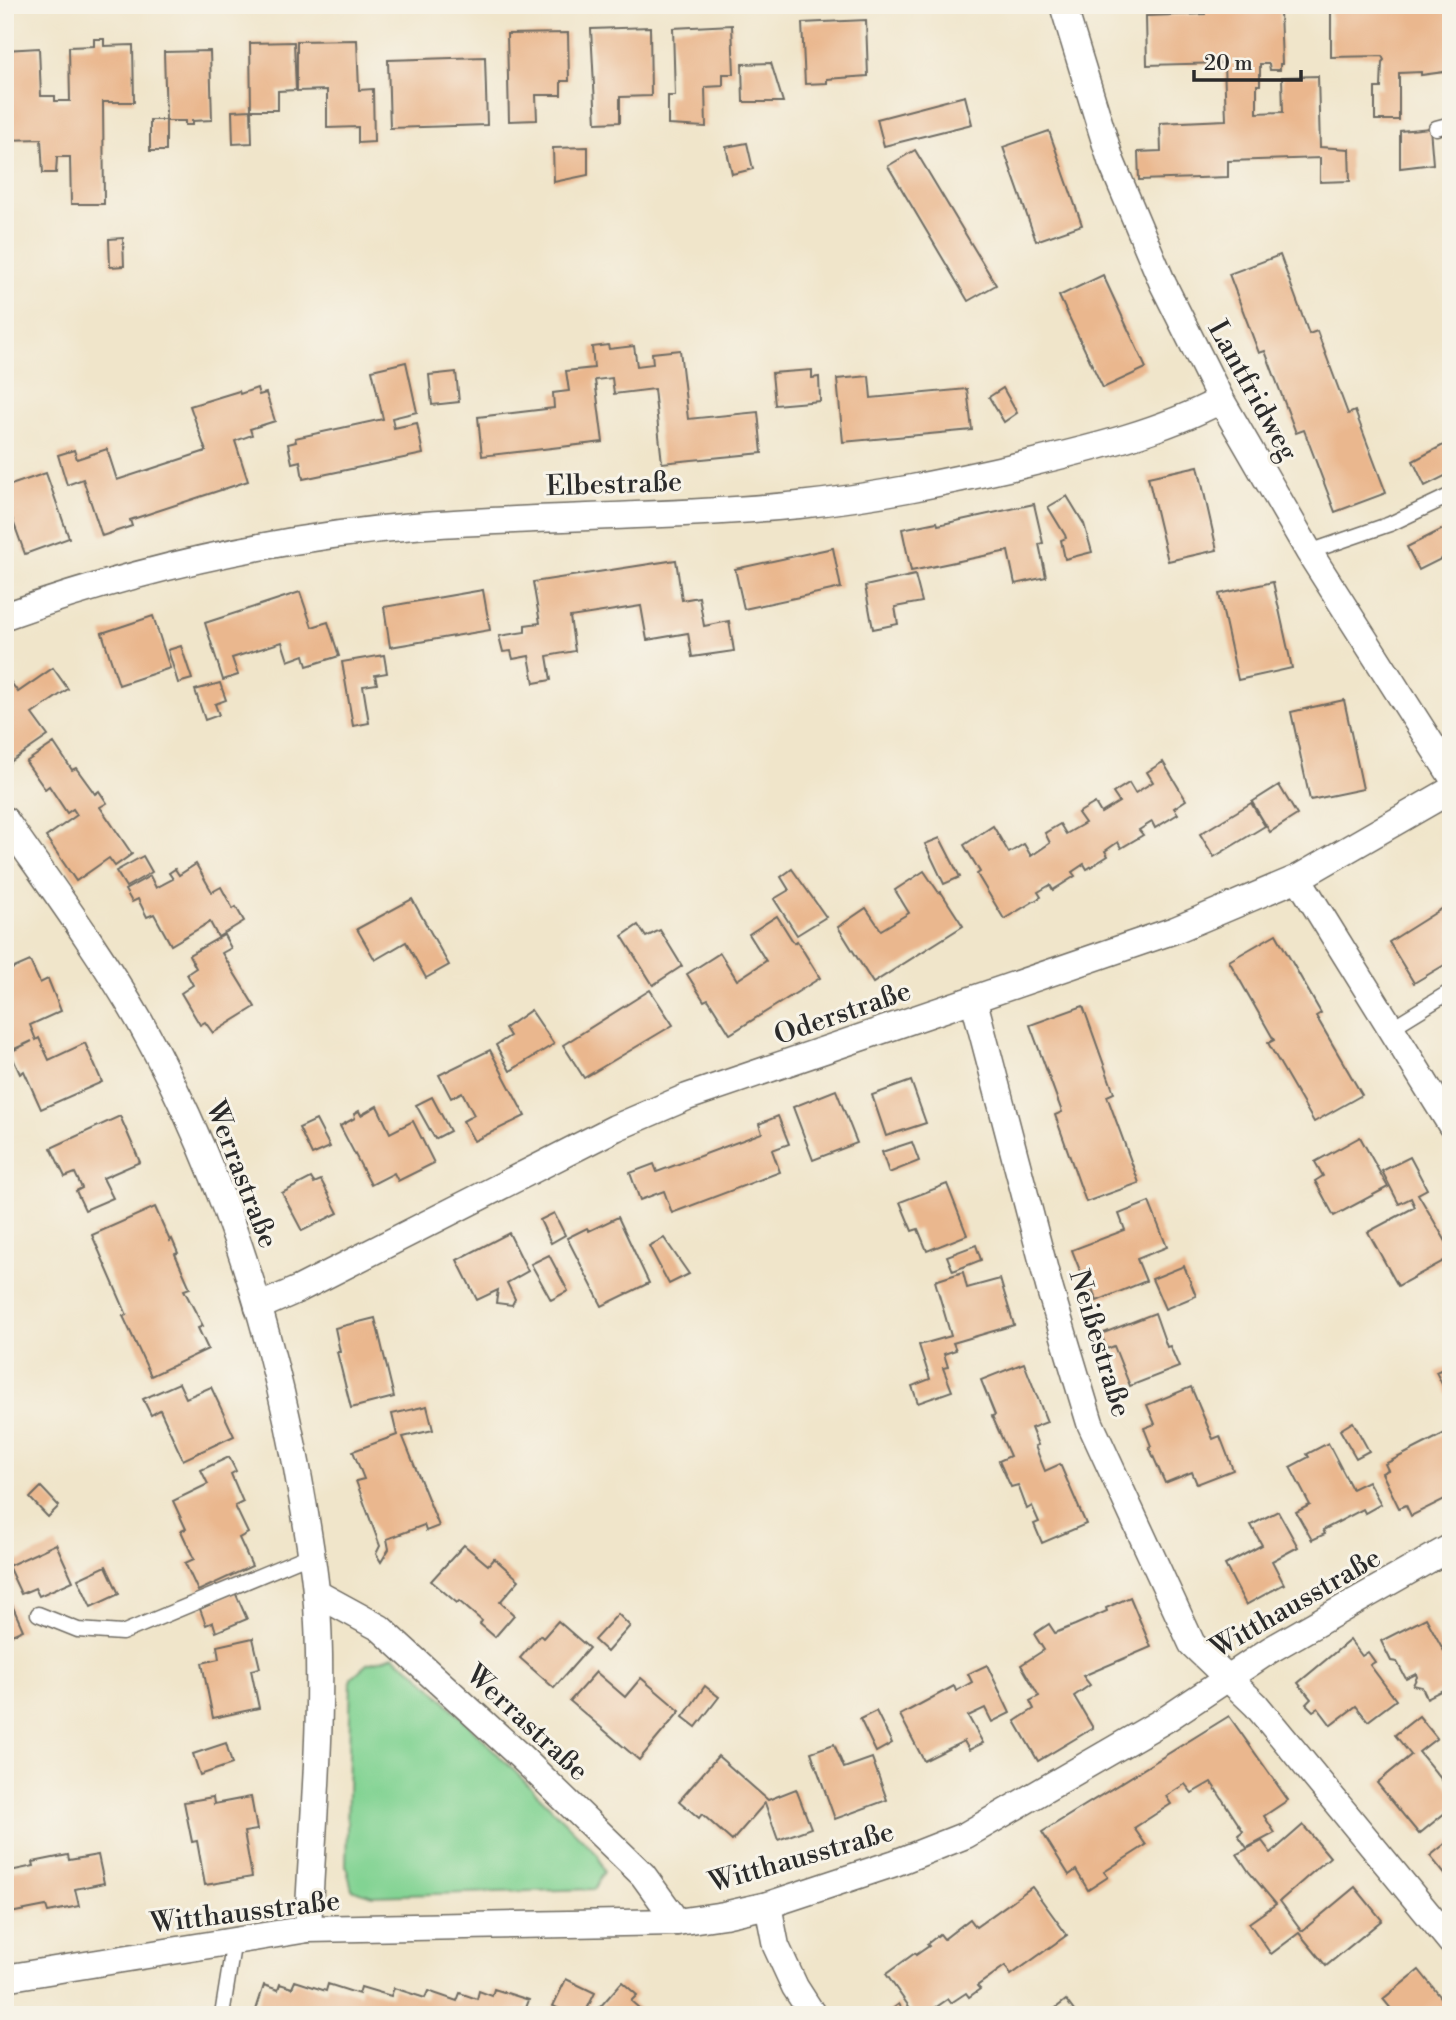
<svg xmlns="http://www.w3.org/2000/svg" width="1456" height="2020" font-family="'Libre Bodoni',serif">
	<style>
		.green { fill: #82d393; stroke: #567f5f; stroke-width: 2 }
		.building { fill: #eab78e }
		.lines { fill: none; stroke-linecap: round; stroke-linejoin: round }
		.lane-casing { stroke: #706c63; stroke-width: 17 }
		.street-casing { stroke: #706c63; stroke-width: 29 }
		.lane { stroke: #fff; stroke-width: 14 }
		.street { stroke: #fff; stroke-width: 26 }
		.labels { text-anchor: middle; stroke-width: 6; stroke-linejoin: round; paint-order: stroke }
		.street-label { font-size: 28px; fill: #2b2b2b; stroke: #f7f3e8 }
	</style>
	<rect width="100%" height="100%" fill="#f7f3e8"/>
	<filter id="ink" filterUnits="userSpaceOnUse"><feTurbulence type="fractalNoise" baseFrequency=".0143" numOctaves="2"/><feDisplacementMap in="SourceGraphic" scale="14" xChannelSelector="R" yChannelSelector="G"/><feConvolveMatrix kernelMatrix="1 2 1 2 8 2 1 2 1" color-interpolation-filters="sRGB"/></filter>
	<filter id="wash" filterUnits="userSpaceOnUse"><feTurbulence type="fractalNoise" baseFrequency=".00686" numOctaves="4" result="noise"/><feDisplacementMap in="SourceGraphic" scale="28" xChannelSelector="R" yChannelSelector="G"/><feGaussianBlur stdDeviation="1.57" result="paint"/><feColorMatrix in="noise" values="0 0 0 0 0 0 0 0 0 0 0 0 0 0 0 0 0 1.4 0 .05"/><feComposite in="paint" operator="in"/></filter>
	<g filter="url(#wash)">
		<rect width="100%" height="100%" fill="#f0e5ca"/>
		<!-- green -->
		<path class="green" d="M393 1656 417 1673 598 1855 604 1872 595 1889 372 1896 352 1889 346 1866 351 1678 367 1664Z"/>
		<g id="blocks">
			<!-- building -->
			<g class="building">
				<path d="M1250 5H1272V11H1280L1282 64H1280V70H1270L1269 64H1260V85H1257V113L1283 112 1282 77 1318 76 1320 147 1349 149 1350 181 1320 182V158L1228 161V177L1139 180 1138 152 1161 151 1160 123 1226 120 1224 63 1147 65 1146 16 1205 14V7Z"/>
				<path d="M1331 5H1451V71L1421 75V72L1399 73V120H1375V88H1381L1382 62 1384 60 1382 56 1331 57Z"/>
				<path d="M866 20 868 76 827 79V83L805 84 802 23Z"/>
				<path d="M732 25 734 74H723V86L705 87 706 127 668 125V96H675L673 28Z"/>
				<path d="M650 27 651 96 620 97V122L596 123 591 29Z"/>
				<path d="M568 33 569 81H561V95H536L537 120 509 121 507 34Z"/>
				<path d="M94 39H104V46L133 45 134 102H103L104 204H71L70 157H57L56 173H43L41 139 5 140V50L39 48 41 96H55V101H70L69 47 94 46Z"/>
				<path d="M357 40 359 90 373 89 374 142 358 143V127L327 128V90L297 91V41Z"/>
				<path d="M294 42 296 90 278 91V110H251L250 43Z"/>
				<path d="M210 51 212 120 192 121V125H185V121H166V151H150V120H166L164 52Z"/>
				<path d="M485 57 487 125 390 128 388 60Z"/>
				<path d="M771 63 783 102H743L742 64Z"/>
				<path d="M965 96 972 124 884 146 877 119Z"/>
				<path d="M251 110 252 143 233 144 232 111Z"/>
				<path d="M1430 128 1433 164 1400 168V131Z"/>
				<path d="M1049 131 1082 225 1036 241 1003 147Z"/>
				<path d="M747 143 753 169 732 174 726 147Z"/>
				<path d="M588 147V175L554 182 553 148Z"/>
				<path d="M915 150 996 285 968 301 888 166Z"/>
				<path d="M123 238 124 266 110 267 109 239Z"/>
				<path d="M1280 255 1309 334 1317 331 1348 414 1355 411 1386 493 1335 512 1304 430 1296 433 1265 351 1259 353 1229 274Z"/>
				<path d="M1103 275 1146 368 1103 388 1059 296Z"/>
				<path d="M608 345 609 349 634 346 637 366 653 364 652 353 680 350 688 419 758 412 762 453 662 463 654 389 614 394 612 378 595 380 603 442 482 456 478 417 554 408 553 393 569 391 566 371 594 368 592 347Z"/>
				<path d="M406 362 417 412 392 418 394 428 417 423 423 454 303 479 300 461 292 463 288 444 296 442 295 438 383 419 372 370Z"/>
				<path d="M812 370V378L819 377 820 401 775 405 772 373Z"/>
				<path d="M456 372 459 402 432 405 429 375Z"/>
				<path d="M869 376 871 398 967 389 972 430 843 442 837 379Z"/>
				<path d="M257 388 259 395 266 393 275 421 250 429 252 435 235 441 248 481 130 520 132 526 102 536 83 479 67 485 58 455 74 450 77 459 107 449 117 480 206 451 190 406 239 391 240 394Z"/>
				<path d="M1003 388 1017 413 1004 422 989 397Z"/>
				<path d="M1451 441V473L1425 486 1413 461Z"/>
				<path d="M1198 466 1217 550 1168 561 1148 477Z"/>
				<path d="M46 473 69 538 25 554 5 499V487Z"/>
				<path d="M1067 496 1084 524 1092 552 1065 559 1061 540 1066 538 1065 535 1048 507Z"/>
				<path d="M1034 504 1043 543 1039 544 1046 577 1015 584 1008 551 911 571 902 529 937 522 938 525Z"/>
				<path d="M1451 521V554L1419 570 1407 547 1447 527 1445 524Z"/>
				<path d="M833 548 841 588 744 609 735 569Z"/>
				<path d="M676 560 682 600 699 597 704 626 729 621 734 651 692 657 688 633 647 640 641 606 570 617 575 651 547 656 551 680 534 683 529 656 513 659 511 651 503 652 499 636 525 632V625L540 623 533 582Z"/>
				<path d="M915 575 922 602 895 607 898 624 873 629 865 586Z"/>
				<path d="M1273 582 1292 668 1238 680 1219 594Z"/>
				<path d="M483 590 490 630 390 647 384 607Z"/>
				<path d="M300 592 312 627 328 622 339 656 307 666 304 655 288 661 282 642 232 658 238 675 223 680 205 623Z"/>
				<path d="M153 616 170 668 119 685 102 633Z"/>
				<path d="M181 646 192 679 178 683 168 650Z"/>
				<path d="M384 655 387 673 375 675 377 684 363 686 369 723 353 726 342 662Z"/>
				<path d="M53 668 68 689 32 714 48 736 9 763 5 758V674L18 692Z"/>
				<path d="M220 683 226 700 215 704 219 715 205 720 195 690Z"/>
				<path d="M1344 700 1363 789 1310 800 1291 712Z"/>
				<path d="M54 743 72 770 76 768 95 794 99 791 107 803 100 807 132 854 115 866 109 858 76 881 46 837 77 815 73 809 67 813 49 786 45 789 26 762Z"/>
				<path d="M1163 762 1186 800 1174 808 1178 814 1155 828 1152 822 1139 830 1143 835 1121 848 1118 842 1105 851 1108 856 1087 869 1084 864 1072 872 1075 876 1053 890 1050 885 1038 892 1041 897 1004 919 977 874 980 872 964 845 993 826 1009 853 1024 844 1031 856 1050 843 1045 833 1060 824 1066 834 1085 823 1078 813 1095 803 1101 813 1119 802 1113 793 1129 783 1135 793 1153 782 1147 772Z"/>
				<path d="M1279 785 1297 815 1270 832 1252 802Z"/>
				<path d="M1251 803 1265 826 1214 857 1200 834Z"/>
				<path d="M940 838 960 877 944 884 925 844Z"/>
				<path d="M143 856 152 872 126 887 116 871Z"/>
				<path d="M196 864 212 892 221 887 233 909 236 907 244 921 218 937 210 922 171 945 154 914 147 917 138 899 132 902 125 890 150 876 156 888 173 879 169 873 175 869 179 875Z"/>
				<path d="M792 869 826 917 797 935 774 899 789 890 781 877Z"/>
				<path d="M924 871 939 893 941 892 963 926 873 983 838 927 866 908 881 930 909 913 895 890Z"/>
				<path d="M412 899 449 965 426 978 406 942 375 960 357 929Z"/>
				<path d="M1451 903V961L1414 983 1389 942Z"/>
				<path d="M777 916 794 943 797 941 820 978 730 1034 708 999 704 1001 687 974 720 953 737 980 766 961 749 934Z"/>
				<path d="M638 925 646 937 660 930 682 966 653 985 622 936Z"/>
				<path d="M1276 934 1321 1013 1316 1016 1362 1095 1314 1122 1268 1043 1274 1040 1229 961Z"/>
				<path d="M224 935 231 948 222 953 255 1007 213 1033 205 1022 200 1025 181 993 193 985 187 974 196 968 189 955Z"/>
				<path d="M30 961 40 983 48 979 61 1011 30 1025 36 1040 39 1038 49 1060 85 1043 102 1082 41 1109 24 1071 20 1074 10 1052 32 1041 10 1051 5 1041V972Z"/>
				<path d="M650 990 673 1025 584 1078 563 1045Z"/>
				<path d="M1083 1006 1114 1093 1107 1096 1139 1183 1086 1202 1055 1115 1062 1112 1030 1025Z"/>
				<path d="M531 1010 554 1044 510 1071 496 1045 510 1036 505 1028Z"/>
				<path d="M490 1050 525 1116 474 1141 463 1121 474 1115 462 1092 451 1098 439 1075Z"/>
				<path d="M911 1081 926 1123 886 1136 872 1095Z"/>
				<path d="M836 1090 857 1143 813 1160 793 1107Z"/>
				<path d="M432 1097 450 1131 435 1139 416 1105Z"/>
				<path d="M377 1106 390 1133 413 1121 434 1163 398 1181 394 1173 371 1185 340 1126 355 1118 354 1114 359 1111 361 1115Z"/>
				<path d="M120 1116 140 1162 103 1178 113 1198 85 1210 76 1191 82 1188 75 1173 65 1177 51 1148Z"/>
				<path d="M778 1116 789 1144 772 1150 780 1172 672 1213 664 1191 640 1200 630 1173 654 1164 657 1172 762 1133 759 1124Z"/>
				<path d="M316 1120 330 1147 312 1155 299 1128Z"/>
				<path d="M1360 1137 1388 1187 1334 1216 1315 1181 1323 1176 1315 1162Z"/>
				<path d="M912 1142 919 1161 889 1173 882 1152Z"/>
				<path d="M1410 1157 1427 1189 1418 1194 1451 1250V1257L1398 1286 1368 1232 1415 1207 1411 1198 1399 1204 1382 1171Z"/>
				<path d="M311 1178 314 1183 321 1180 338 1213 302 1231 282 1193Z"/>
				<path d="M947 1184 967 1235 927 1251 918 1229 912 1231 900 1202Z"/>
				<path d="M1149 1202 1167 1247 1137 1259 1146 1281 1097 1301 1085 1271 1081 1273 1072 1250 1125 1230 1119 1214Z"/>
				<path d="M155 1207 170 1241 172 1239 178 1253 175 1254 190 1288 184 1290 203 1326 198 1328 208 1349 151 1376 123 1316 127 1315 92 1235Z"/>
				<path d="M554 1213 565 1235 551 1243 540 1220Z"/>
				<path d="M618 1217 649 1283 602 1306 567 1238 587 1228 589 1231Z"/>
				<path d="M509 1233 528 1271 507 1283 515 1299 512 1305 496 1303 498 1290 477 1300 457 1260Z"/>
				<path d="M664 1238 689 1274 669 1284 649 1246Z"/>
				<path d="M976 1245 981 1260 953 1271 947 1256Z"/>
				<path d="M549 1255 568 1291 551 1300 531 1264Z"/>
				<path d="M1184 1266 1196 1296 1165 1309 1152 1279Z"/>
				<path d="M963 1272 967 1288 1000 1279 1014 1325 953 1343 956 1350 944 1354 948 1367 943 1368 952 1391 918 1403 912 1386 930 1379 919 1345 951 1336 935 1281Z"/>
				<path d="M1155 1313 1167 1347 1170 1346 1179 1367 1130 1386 1114 1346 1107 1349 1101 1334Z"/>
				<path d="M375 1318 394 1397 351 1408 337 1352H340L335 1328Z"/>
				<path d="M1024 1363 1047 1422 1031 1428 1038 1445 1035 1446 1045 1471 1060 1464 1086 1524 1042 1543 1034 1524 1039 1522 1032 1506 1027 1509 1018 1485 1011 1487 999 1461 1010 1456 992 1416 995 1415 981 1380Z"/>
				<path d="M1451 1365V1402L1436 1372Z"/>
				<path d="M179 1383 186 1398 211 1387 234 1436 183 1460 160 1410 151 1415 143 1399Z"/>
				<path d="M1191 1387 1213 1439 1220 1436 1233 1470 1197 1484 1192 1472 1165 1483 1149 1447 1151 1446 1144 1428 1155 1424 1147 1405Z"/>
				<path d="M427 1406 433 1430 403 1437 439 1526 426 1531 424 1525 387 1539 389 1549 381 1562 376 1554 380 1546 356 1481 364 1479 353 1451 397 1435 392 1414Z"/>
				<path d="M1353 1422 1369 1451 1356 1458 1340 1430Z"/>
				<path d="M1451 1430V1496L1411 1516 1406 1505 1399 1508 1382 1473 1388 1470 1385 1464Z"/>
				<path d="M1328 1443 1352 1489 1368 1481 1381 1504 1365 1513 1363 1509 1323 1530 1325 1534 1312 1540 1296 1512 1310 1505 1290 1467 1309 1457 1307 1454Z"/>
				<path d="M229 1457 236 1471 231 1474 243 1502 235 1506 248 1533 239 1538 252 1566 198 1591 185 1563 194 1559 181 1531 186 1529 173 1501 208 1484 201 1470Z"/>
				<path d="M41 1487 59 1506 48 1517 30 1498Z"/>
				<path d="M1278 1511 1298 1547 1272 1561 1284 1584 1246 1605 1225 1565 1262 1545 1251 1525Z"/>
				<path d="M56 1544 73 1581 39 1596 35 1588 21 1594 8 1566Z"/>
				<path d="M464 1545 488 1565 494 1558 519 1580 500 1602 514 1615 495 1637 480 1624 482 1621 459 1601 457 1603 431 1581Z"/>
				<path d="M106 1566 119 1594 91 1607 78 1579Z"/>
				<path d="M5 1589 23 1630 5 1638Z"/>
				<path d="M1451 1589V1609L1442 1593Z"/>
				<path d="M235 1592 247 1619 216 1632 213 1622 206 1625 200 1609Z"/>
				<path d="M1130 1597 1151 1647 1083 1676 1090 1685 1074 1696 1093 1728 1038 1761 1015 1721 1034 1709 1030 1701 1039 1696 1021 1665 1044 1650 1034 1634 1049 1624 1055 1633 1075 1625 1107 1611 1106 1608Z"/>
				<path d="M618 1614 630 1626 607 1652 594 1640Z"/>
				<path d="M1426 1618 1445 1653 1451 1652V1686L1427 1698 1422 1687 1413 1685 1417 1677 1416 1674 1406 1679 1397 1662 1391 1661 1381 1641Z"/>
				<path d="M558 1621 589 1648 554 1688 520 1658 540 1635 543 1638Z"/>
				<path d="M253 1638 260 1668 251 1670 259 1708 213 1718 202 1663 219 1659 217 1646Z"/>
				<path d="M1350 1640 1362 1656 1368 1652 1375 1662 1370 1665 1396 1700 1368 1721 1356 1706 1331 1725 1318 1708 1313 1711 1306 1704 1311 1699 1298 1683Z"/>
				<path d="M987 1665 1010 1713 992 1722 985 1708 968 1716 983 1743 969 1750 964 1741 924 1761 900 1715 954 1686 956 1691 972 1682 968 1674Z"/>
				<path d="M596 1672 625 1697 641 1678 680 1711 639 1760 570 1701Z"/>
				<path d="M705 1686 719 1697 696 1727 683 1717Z"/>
				<path d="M876 1711 892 1743 876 1752 860 1719Z"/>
				<path d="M1229 1716 1288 1800 1264 1816 1275 1833 1247 1848 1238 1835 1243 1831 1211 1782 1192 1793 1185 1784 1166 1796 1171 1804 1134 1828 1146 1845 1104 1872 1108 1877 1088 1890 1076 1870 1069 1875 1042 1832Z"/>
				<path d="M1419 1716 1437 1738 1419 1752 1451 1791V1808L1419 1834 1377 1783 1411 1755 1395 1735Z"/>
				<path d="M226 1743 232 1764 200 1775 193 1754Z"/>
				<path d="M834 1744 844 1768 872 1758 887 1800 835 1819 811 1752Z"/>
				<path d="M718 1756 768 1800 796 1789 811 1828 778 1840 765 1803 732 1841 702 1814 699 1818 679 1801Z"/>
				<path d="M213 1797 214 1804 251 1797 257 1830 244 1832 252 1877 205 1885 197 1841 192 1842 184 1802Z"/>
				<path d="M1303 1825 1330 1857 1280 1901 1302 1931 1355 1887 1382 1920 1326 1966 1299 1933 1271 1954 1249 1923 1276 1904 1249 1872 1237 1854 1262 1841 1271 1853Z"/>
				<path d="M1451 1839V1882L1430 1856Z"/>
				<path d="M68 1855 69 1860 98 1855 104 1883 75 1889 79 1906 48 1912 46 1906 10 1913 5 1888V1872L34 1866 33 1862Z"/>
				<path d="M1032 1887 1067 1935 1011 1975 1005 1966 977 1986 980 1989 969 1997 966 1993 951 2003 948 1999 935 2008 937 2011 931 2015H915L886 1974 915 1953 916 1955 929 1946 927 1944 940 1934 944 1939 970 1919 976 1927Z"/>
				<path d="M1419 1970 1451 2010V2015H1396L1383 1999Z"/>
				<path d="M566 1979 595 1993 584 2015H572L553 2006Z"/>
				<path d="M295 1981 326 1991 328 1984 359 1994 361 1987 391 1996 394 1988 425 1998 428 1991 457 2001 460 1993 477 1999 479 1991 492 1996 494 1989 529 2000 526 2008 543 2014 261 2015 255 2013 264 1985 278 1990 280 1984 292 1988Z"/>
				<path d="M622 1982 637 1995 631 2001 647 2015H593Z"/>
				<path d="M1066 2000 1077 2015H1047Z"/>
				<path d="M899 2004 906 2015H884Z"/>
			</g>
		</g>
	</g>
	<g filter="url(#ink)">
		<use href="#blocks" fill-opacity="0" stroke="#706c63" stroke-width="2"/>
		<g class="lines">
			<defs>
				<g id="lane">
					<path d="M1436 128 1451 124"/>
					<path d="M1309 552 1390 524 1451 495"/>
					<path d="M1391 1028 1451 991"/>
					<path d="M38 1614 78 1630 122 1633 312 1554"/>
					<path d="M222 2015 234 1940"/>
				</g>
				<g id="street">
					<path d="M1063 5 1111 161 1163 284 1221 400 1309 552 1451 775"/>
					<path d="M5 616C141 568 281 536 425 525 549 516 675 517 799 505 876 497 951 481 1026 464 1093 448 1160 432 1221 400"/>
					<path d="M5 820C51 886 100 952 140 1022 217 1160 268 1314 297 1468 304 1509 312 1550 316 1591 325 1703 313 1817 308 1929"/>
					<path d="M1298 878 1451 1125"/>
					<path d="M974 1001 1050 1290 1090 1423 1192 1644 1256 1705 1451 1942"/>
					<path d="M258 1307 299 1289 615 1128 687 1097 1175 930 1298 878 1451 790"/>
					<path d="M316 1593 380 1628 521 1757 643 1875 677 1922"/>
					<path d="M768 1905 776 1946 795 1987 813 2015"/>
					<path d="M5 1978 308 1929 677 1922 724 1915 768 1905 895 1863 966 1835 1168 1718 1270 1650 1451 1547"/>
				</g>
			</defs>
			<!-- lane casing -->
			<use href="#lane" class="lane-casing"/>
			<!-- street casing -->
			<use href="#street" class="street-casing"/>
			<!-- lane -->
			<use href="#lane" class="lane"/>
			<!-- street -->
			<use href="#street" class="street"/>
		</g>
	</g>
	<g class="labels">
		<!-- street labels -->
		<g class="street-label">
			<text transform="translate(1254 390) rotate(61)" y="10">Lantfridweg</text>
			<text transform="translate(614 483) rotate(-2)" y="10">Elbestraße</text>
			<text transform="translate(842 1012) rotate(-19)" y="10">Oderstraße</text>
			<text transform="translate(243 1174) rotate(69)" y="10">Werrastraße</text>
			<text transform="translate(1101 1343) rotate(73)" y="10">Neißestraße</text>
			<text transform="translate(1295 1602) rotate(-30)" y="10">Witthausstraße</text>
			<text transform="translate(528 1722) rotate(43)" y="10">Werrastraße</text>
			<text transform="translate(801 1856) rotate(-16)" y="10">Witthausstraße</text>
			<text transform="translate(245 1911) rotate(-7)" y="10">Witthausstraße</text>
		</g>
	</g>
	<!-- margin -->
	<rect width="1456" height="2020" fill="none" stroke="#f7f3e8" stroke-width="28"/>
	<!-- scale -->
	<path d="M1194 70v10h107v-10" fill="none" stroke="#2b2b2b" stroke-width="3.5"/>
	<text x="1204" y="70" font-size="21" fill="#2b2b2b" stroke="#f7f3e8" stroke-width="5" paint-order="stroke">20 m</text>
</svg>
